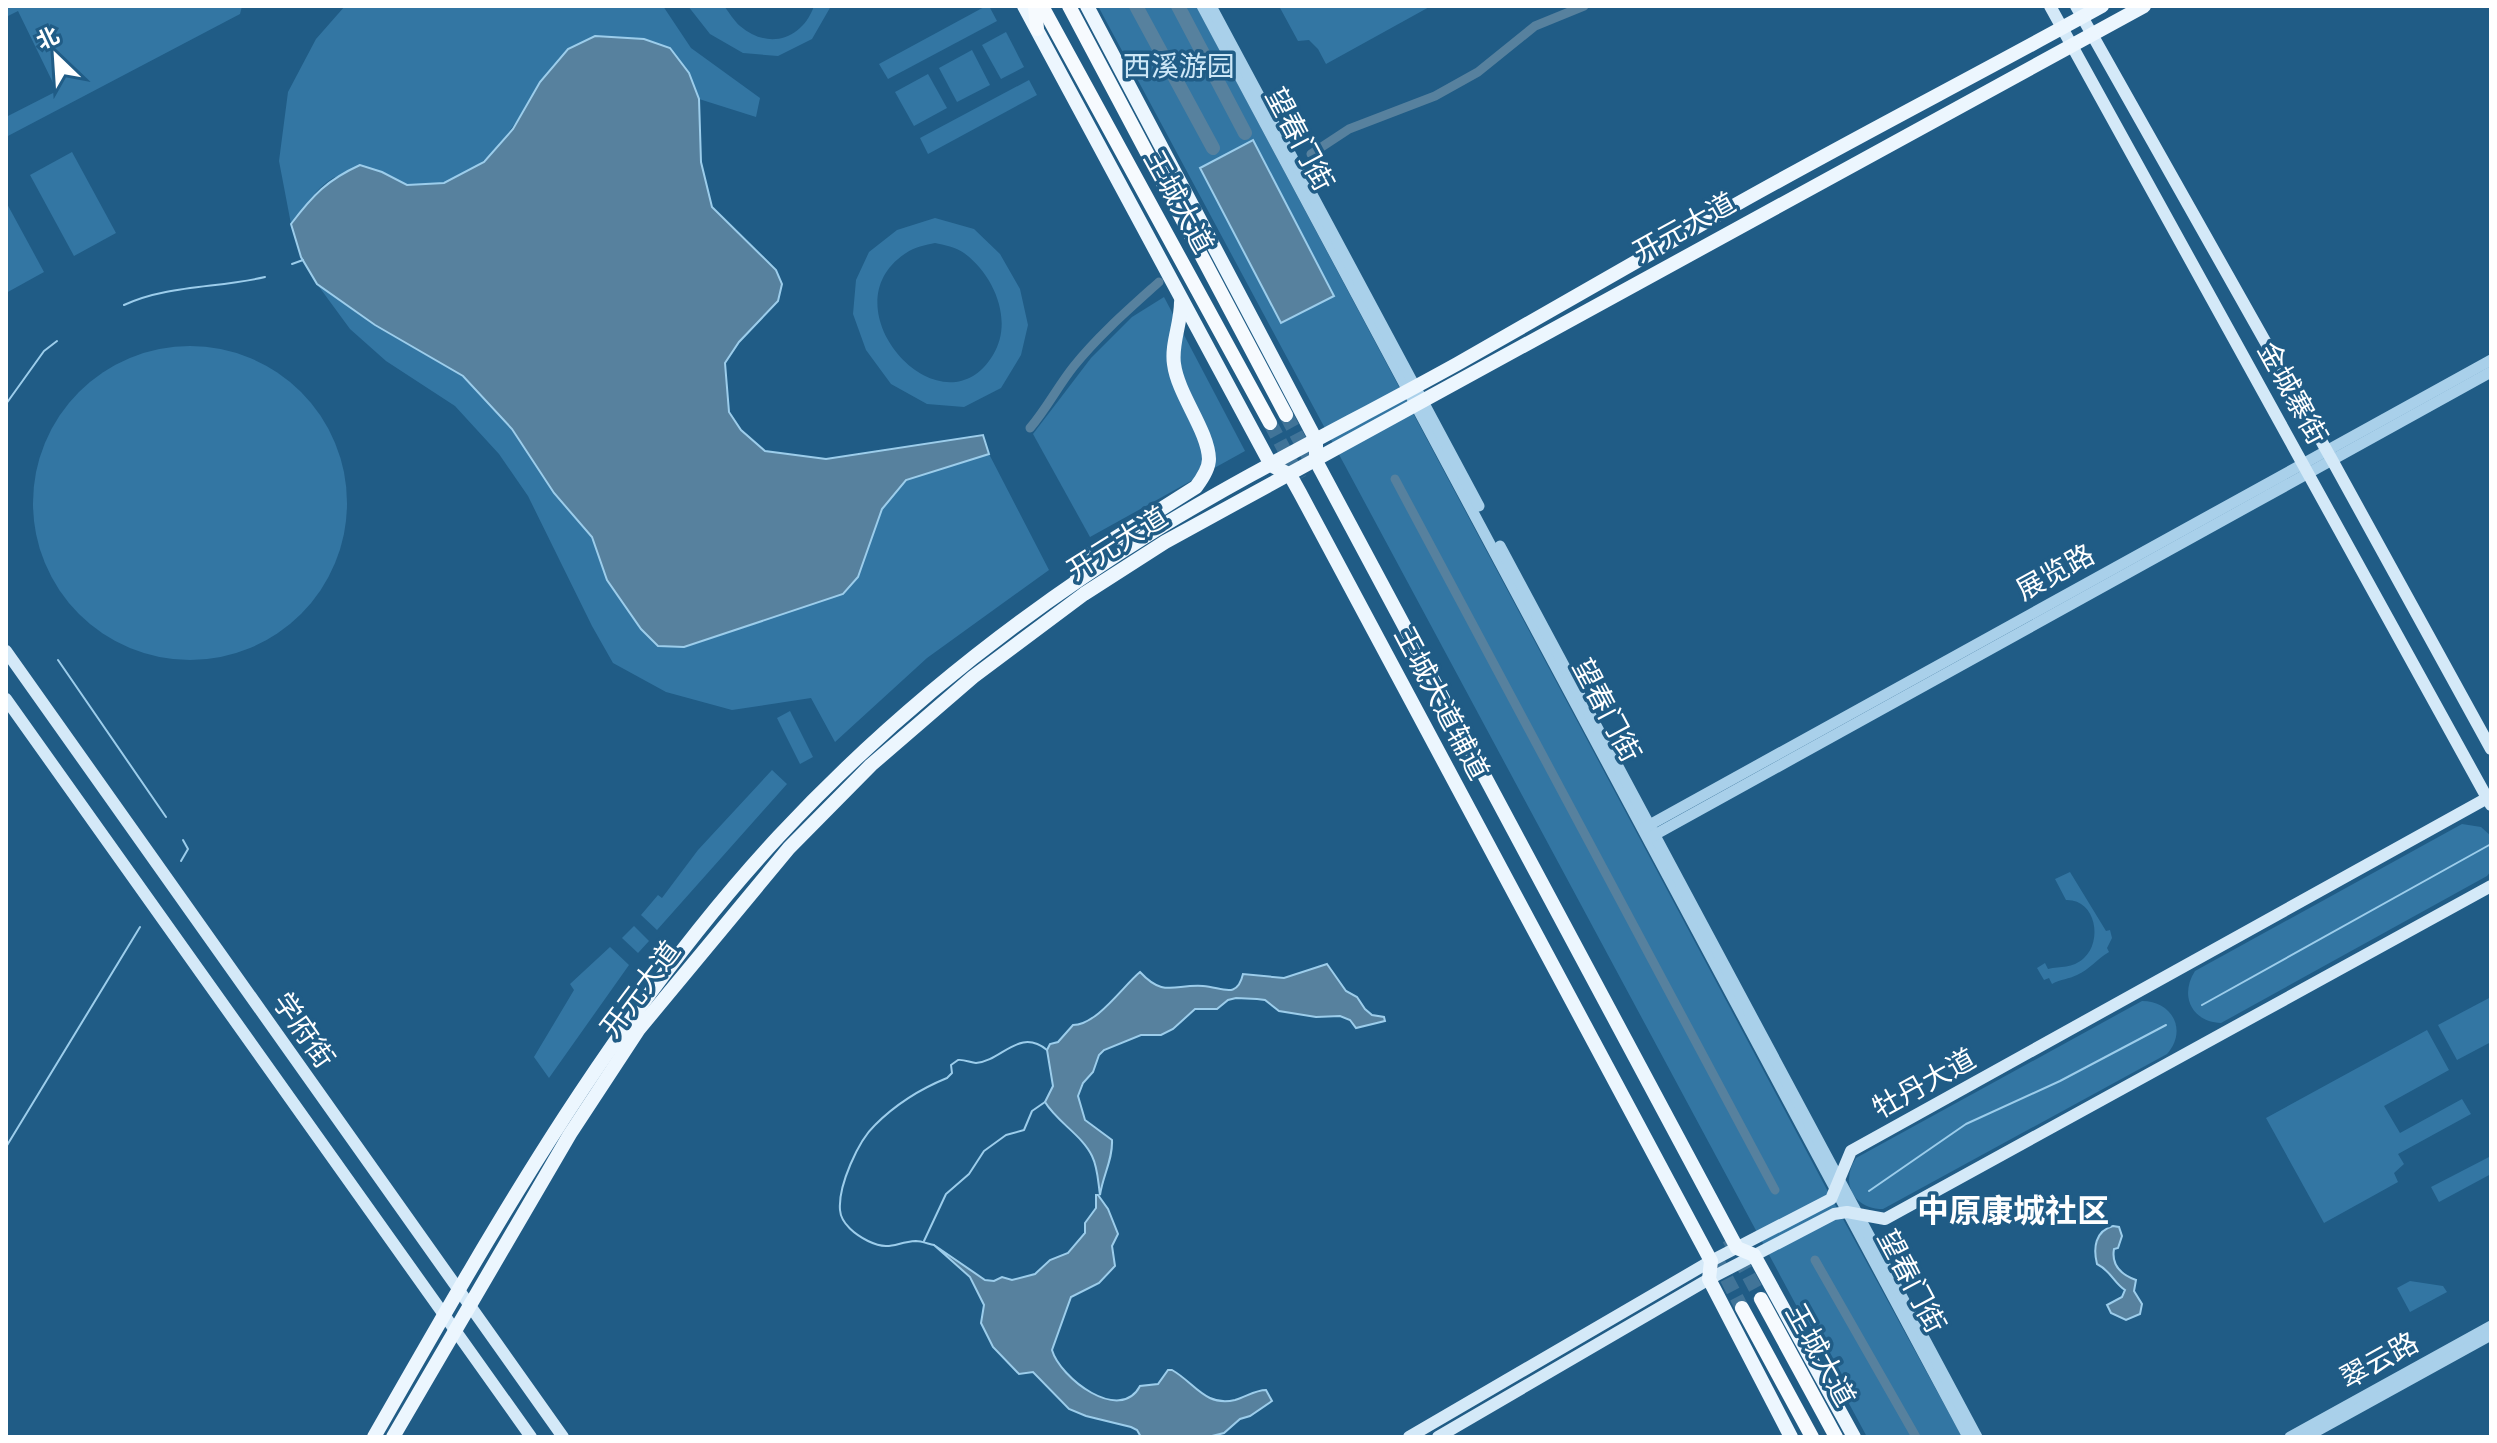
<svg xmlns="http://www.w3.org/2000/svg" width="2497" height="1443" font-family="Roboto,'Noto Sans SC',sans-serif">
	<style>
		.green { fill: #3376a3; fill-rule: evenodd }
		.water { fill: #57819e; stroke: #9ccdeb; stroke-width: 2 }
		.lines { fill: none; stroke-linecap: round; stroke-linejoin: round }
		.stream { stroke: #9ccdeb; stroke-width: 2 }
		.canal { stroke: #57819e; stroke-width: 9 }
		.river { stroke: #57819e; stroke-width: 14 }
		.trunk-tunnel { stroke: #417498; stroke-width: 14; stroke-dasharray: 14 7; stroke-linecap: butt }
		.tertiary { stroke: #a9d0ea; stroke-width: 11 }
		.secondary { stroke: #d4e9f8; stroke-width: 12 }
		.primary { stroke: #ecf6fe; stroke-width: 14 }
		.trunk { stroke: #f6fafe; stroke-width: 14 }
		.labels { text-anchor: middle; stroke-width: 7; stroke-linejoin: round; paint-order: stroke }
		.park-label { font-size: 28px; fill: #cde7f7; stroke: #205c86 }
		.street-label { font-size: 28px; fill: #fff; stroke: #205c86 }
		.quarter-label { font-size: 32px; font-weight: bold; fill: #fff; stroke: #205c86 }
	</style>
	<rect width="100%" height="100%" fill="#205c86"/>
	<!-- green -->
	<g class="green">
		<path d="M6 6H242L240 14 6 137V117L57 91 18 11 6 17Z"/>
		<path d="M345 6H663L691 48 760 98 756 117 699 99 689 73 540 82C512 132 476 193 409 185 399 183 391 173 381 172 374 171 338 175 333 178 316 188 303 209 291 224L279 161 288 92 316 39Z"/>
		<path d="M688 6H724C729 12 734 21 740 26 768 50 802 40 814 6H831L812 39 778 56 743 53 710 34Z"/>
		<path d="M986 6H989L997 21 888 79 879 64Z"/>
		<path d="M1098 6H1196L1825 1186 1962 1437H1867Z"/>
		<path d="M1279 6H1431L1326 64 1318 49 1309 40 1298 41Z"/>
		<path d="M1006 32 1024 67 1001 79 982 45Z"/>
		<path d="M972 50 990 85 957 102 939 68Z"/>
		<path d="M928 74 947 108 914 126 895 92Z"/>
		<path d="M1029 80 1037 95 928 154 920 138Z"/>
		<path d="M72 152 116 233 74 256 30 175Z"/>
		<path d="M6 202 44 272 6 293Z"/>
		<path d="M935 218 974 229 1000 254 1020 289 1028 325 1021 355 1001 388 964 407 927 404 891 384 866 350 853 314 856 280 869 252 897 230ZM935 243C944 245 956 247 964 253 994 275 1014 321 993 355 942 439 823 307 906 253 914 247 926 245 935 243Z"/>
		<path d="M317 284 375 326 463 376 512 429 554 493 592 537 607 580 658 646 684 647 843 594 858 577 882 509 906 479 989 454 1049 570 927 658 835 742 811 698 732 710 666 692 613 663 592 626 528 496 499 454 455 406 386 361 350 329Z"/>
		<path d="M1164 297 1245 451 1090 537 1033 434 1091 358 1132 317Z"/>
		<circle cx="190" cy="503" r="157"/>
		<path d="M790 711 813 757 800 764 777 718Z"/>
		<path d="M772 770 787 784 657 930 641 915 658 895 662 898 698 850Z"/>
		<path d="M2462 824 2481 827 2491 836V871L2487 876 2221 1023C2192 1022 2179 996 2195 971Z"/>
		<path d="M2070 872 2106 931 2110 930 2112 938 2107 948 2109 952C2097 959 2089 970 2077 975 2069 979 2061 979 2052 984L2049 978 2044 980 2037 968 2045 963 2048 969C2061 966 2072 969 2084 958 2103 941 2096 899 2066 900L2055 879Z"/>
		<path d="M634 926 649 941 638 953 622 938Z"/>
		<path d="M610 947 629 965 549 1078 534 1057 574 990 570 984Z"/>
		<path d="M2491 997V1042L2457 1060 2438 1025Z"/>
		<path d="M2142 1001C2172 1001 2188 1030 2167 1054L1883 1209C1853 1209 1840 1182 1856 1158Z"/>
		<path d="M2427 1030 2449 1070 2384 1106 2400 1133 2462 1099 2471 1114 2398 1154 2404 1164 2394 1173 2398 1182 2324 1223 2266 1118Z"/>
		<path d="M2491 1156V1174L2439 1202 2431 1187Z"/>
		<path d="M2410 1281 2443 1286 2447 1292 2410 1312 2397 1288Z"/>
	</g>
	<!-- water -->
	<g class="water">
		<path d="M595 36 644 39 670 48 689 73 699 99 701 162 712 207 776 270 782 284 778 301 739 342 725 363 729 412 741 430 765 451 826 459 983 435 989 454 906 480 882 509 858 577 843 594 684 647 658 646 641 629 607 580 592 537 554 493 512 429 463 376 375 325 317 284 301 257 291 224C313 195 327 180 360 165L382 172 407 185 444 183 484 162 513 129 540 82 568 49Z"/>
		<path d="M1253 140 1334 296 1281 323 1200 168Z"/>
		<path d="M1327 964 1346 991 1357 997 1365 1009 1372 1015 1384 1017 1385 1021 1356 1028 1350 1020 1340 1016 1316 1017 1279 1011 1265 1000 1257 999 1236 998 1228 1000 1217 1009H1195L1173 1029 1161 1035H1141L1104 1050 1099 1055 1093 1072 1083 1083 1078 1096 1085 1120 1112 1140C1113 1159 1103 1175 1100 1195 1098 1182 1098 1168 1092 1156 1082 1135 1057 1122 1045 1102L1053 1086 1047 1050 1050 1044 1058 1042 1073 1025C1097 1025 1123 986 1140 972 1164 998 1174 984 1203 986 1222 987 1237 1000 1243 974L1284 978Z"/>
		<path d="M1096 1195H1098L1108 1209 1118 1234 1112 1246 1115 1266 1099 1283 1071 1297 1052 1350C1060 1378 1120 1424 1140 1386L1158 1384 1168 1370H1172C1195 1383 1205 1407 1235 1400 1246 1397 1255 1390 1266 1390L1272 1401 1250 1416 1240 1419 1224 1433 1208 1437H1141L1137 1430 1131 1427 1086 1416 1069 1409 1033 1372 1019 1374 993 1347 981 1323 984 1305 970 1277 934 1245 985 1280 994 1281 1002 1277 1012 1280 1035 1274 1050 1260 1068 1253 1085 1233V1223L1096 1208Z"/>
		<path d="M2113 1226 2119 1227 2122 1236 2118 1248 2114 1249C2111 1266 2122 1275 2136 1280L2134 1291 2142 1304 2140 1314 2126 1320 2111 1313 2107 1305 2122 1297 2125 1290C2114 1283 2111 1271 2097 1264 2093 1248 2095 1231 2113 1226Z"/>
	</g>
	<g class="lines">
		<!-- stream -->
		<g class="stream">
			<path d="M292 264 303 260"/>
			<path d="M124 305C166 285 219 288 265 277"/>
			<path d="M6 404 44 351 57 341"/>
			<path d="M58 660 166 817"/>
			<path d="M181 861 188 849 183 840"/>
			<path d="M2202 1005 2491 844"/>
			<path d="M6 1147 140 927"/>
			<path d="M1869 1191 1966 1124 2060 1081 2166 1025"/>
			<path d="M924 1241 946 1194 969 1174 984 1151 1006 1135 1024 1130 1032 1111 1045 1102"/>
			<path d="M934 1245C929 1244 921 1241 916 1241 895 1242 891 1252 868 1241 856 1235 841 1224 840 1210 838 1186 858 1141 875 1125 896 1104 920 1089 947 1078L952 1073 951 1065 958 1060C964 1059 971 1063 976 1063 1002 1061 1019 1027 1047 1050"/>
		</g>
		<!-- canal -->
		<g class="canal">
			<path d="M1311 154 1349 129 1435 96 1478 72 1535 26 1584 6"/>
			<path d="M1030 428C1047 408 1058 386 1074 366 1099 335 1129 309 1159 282"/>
			<path d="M1395 479 1775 1190"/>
			<path d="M1815 1260 1916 1437"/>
		</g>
		<!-- river -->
		<g class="river">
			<path d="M1136 6 1213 148"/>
			<path d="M1178 6 1245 133"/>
		</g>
		<!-- trunk-tunnel -->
		<g class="trunk-tunnel">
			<path d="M1286 415 1308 456"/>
			<path d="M1270 423 1300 479"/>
			<path d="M1729 1239 1761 1299"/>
			<path d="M1717 1260 1742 1308"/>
		</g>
		<!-- tertiary -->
		<g class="tertiary">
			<path d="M1202 6 1968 1437"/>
			<path d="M1211 6 1479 506"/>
			<path d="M1500 546 1977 1437"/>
			<path d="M1644 828 2491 360"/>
			<path d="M1649 838 2491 372"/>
			<path d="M2290 1437 2491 1326"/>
			<path d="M2306 1437 2491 1335"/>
		</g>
		<!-- secondary -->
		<g class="secondary">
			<path d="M2050 6 2491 805"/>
			<path d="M2076 6 2332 460 2491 749"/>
			<path d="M6 651 563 1437"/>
			<path d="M6 699 531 1437"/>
			<path d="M1409 1437 1711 1261 1831 1199 1851 1151 2491 796"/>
			<path d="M1438 1437 1709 1279 1834 1214 1847 1212 1885 1219 2491 886"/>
		</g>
		<!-- primary -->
		<g class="primary">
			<path d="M1024 6 1271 465 1290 475 1300 493 1711 1261 1709 1279 1791 1437"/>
			<path d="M1087 6 1316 440V461L1737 1248 1754 1255 1854 1437"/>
			<path d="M1076 581 1090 554 1196 487C1202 479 1209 469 1209 459 1208 430 1178 395 1174 364 1171 344 1181 324 1181 302"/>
			<path d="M374 1437C494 1227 614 1014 779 836 889 718 1017 616 1154 531 1252 471 1356 420 1457 364 1551 311 1644 257 1737 204 1858 136 1981 73 2102 6"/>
			<path d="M393 1437 570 1134 639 1029 789 848 871 765 973 677 1084 594 1165 542 2144 6"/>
		</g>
		<!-- trunk -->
		<g class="trunk">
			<path d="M1035 6 1037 29"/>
			<path d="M1042 6 1270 423"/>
			<path d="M1069 6 1286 415"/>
			<path d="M1761 1299 1836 1437"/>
			<path d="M1742 1308 1812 1437"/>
		</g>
	</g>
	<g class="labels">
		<!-- park labels -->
		<g class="park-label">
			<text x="1179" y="76">西溪游园</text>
		</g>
		<!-- street labels -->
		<g class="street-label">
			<text transform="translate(1300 139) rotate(62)" y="10">望春门街</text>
			<text transform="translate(1179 202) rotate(61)" y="10">王城大道</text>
			<text transform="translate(1684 227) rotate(-29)" y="10">开元大道</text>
			<text transform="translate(2293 393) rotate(61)" y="10">金城寨街</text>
			<text transform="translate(1117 543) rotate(-32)" y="10">开元大道</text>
			<text transform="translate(2055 572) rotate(-29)" y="10">展览路</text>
			<text transform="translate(1442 703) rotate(62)" y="10">王城大道辅道</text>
			<text transform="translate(1607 710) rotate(62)" y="10">望春门街</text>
			<text transform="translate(640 989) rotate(-53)" y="10">开元大道</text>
			<text transform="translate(304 1030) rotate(55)" y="10">学府街</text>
			<text transform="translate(1924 1083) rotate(-29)" y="10">牡丹大道</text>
			<text transform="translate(1912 1281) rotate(62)" y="10">望春门街</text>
			<text transform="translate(1821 1355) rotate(61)" y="10">王城大道</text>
			<text transform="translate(2379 1360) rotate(-29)" y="10">翠云路</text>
		</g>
		<!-- quarter labels -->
		<g class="quarter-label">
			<text x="2013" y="1222">中原康城社区</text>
		</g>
	</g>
	<!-- border -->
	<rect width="2497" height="1443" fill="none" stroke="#ffffff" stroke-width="16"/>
	<!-- north arrow -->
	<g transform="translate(56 56) rotate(335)" stroke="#205c86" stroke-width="6" paint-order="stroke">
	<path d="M0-6L14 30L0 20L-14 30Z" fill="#ffffff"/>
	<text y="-12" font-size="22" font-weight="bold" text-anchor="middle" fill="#ffffff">北</text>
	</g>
</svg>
